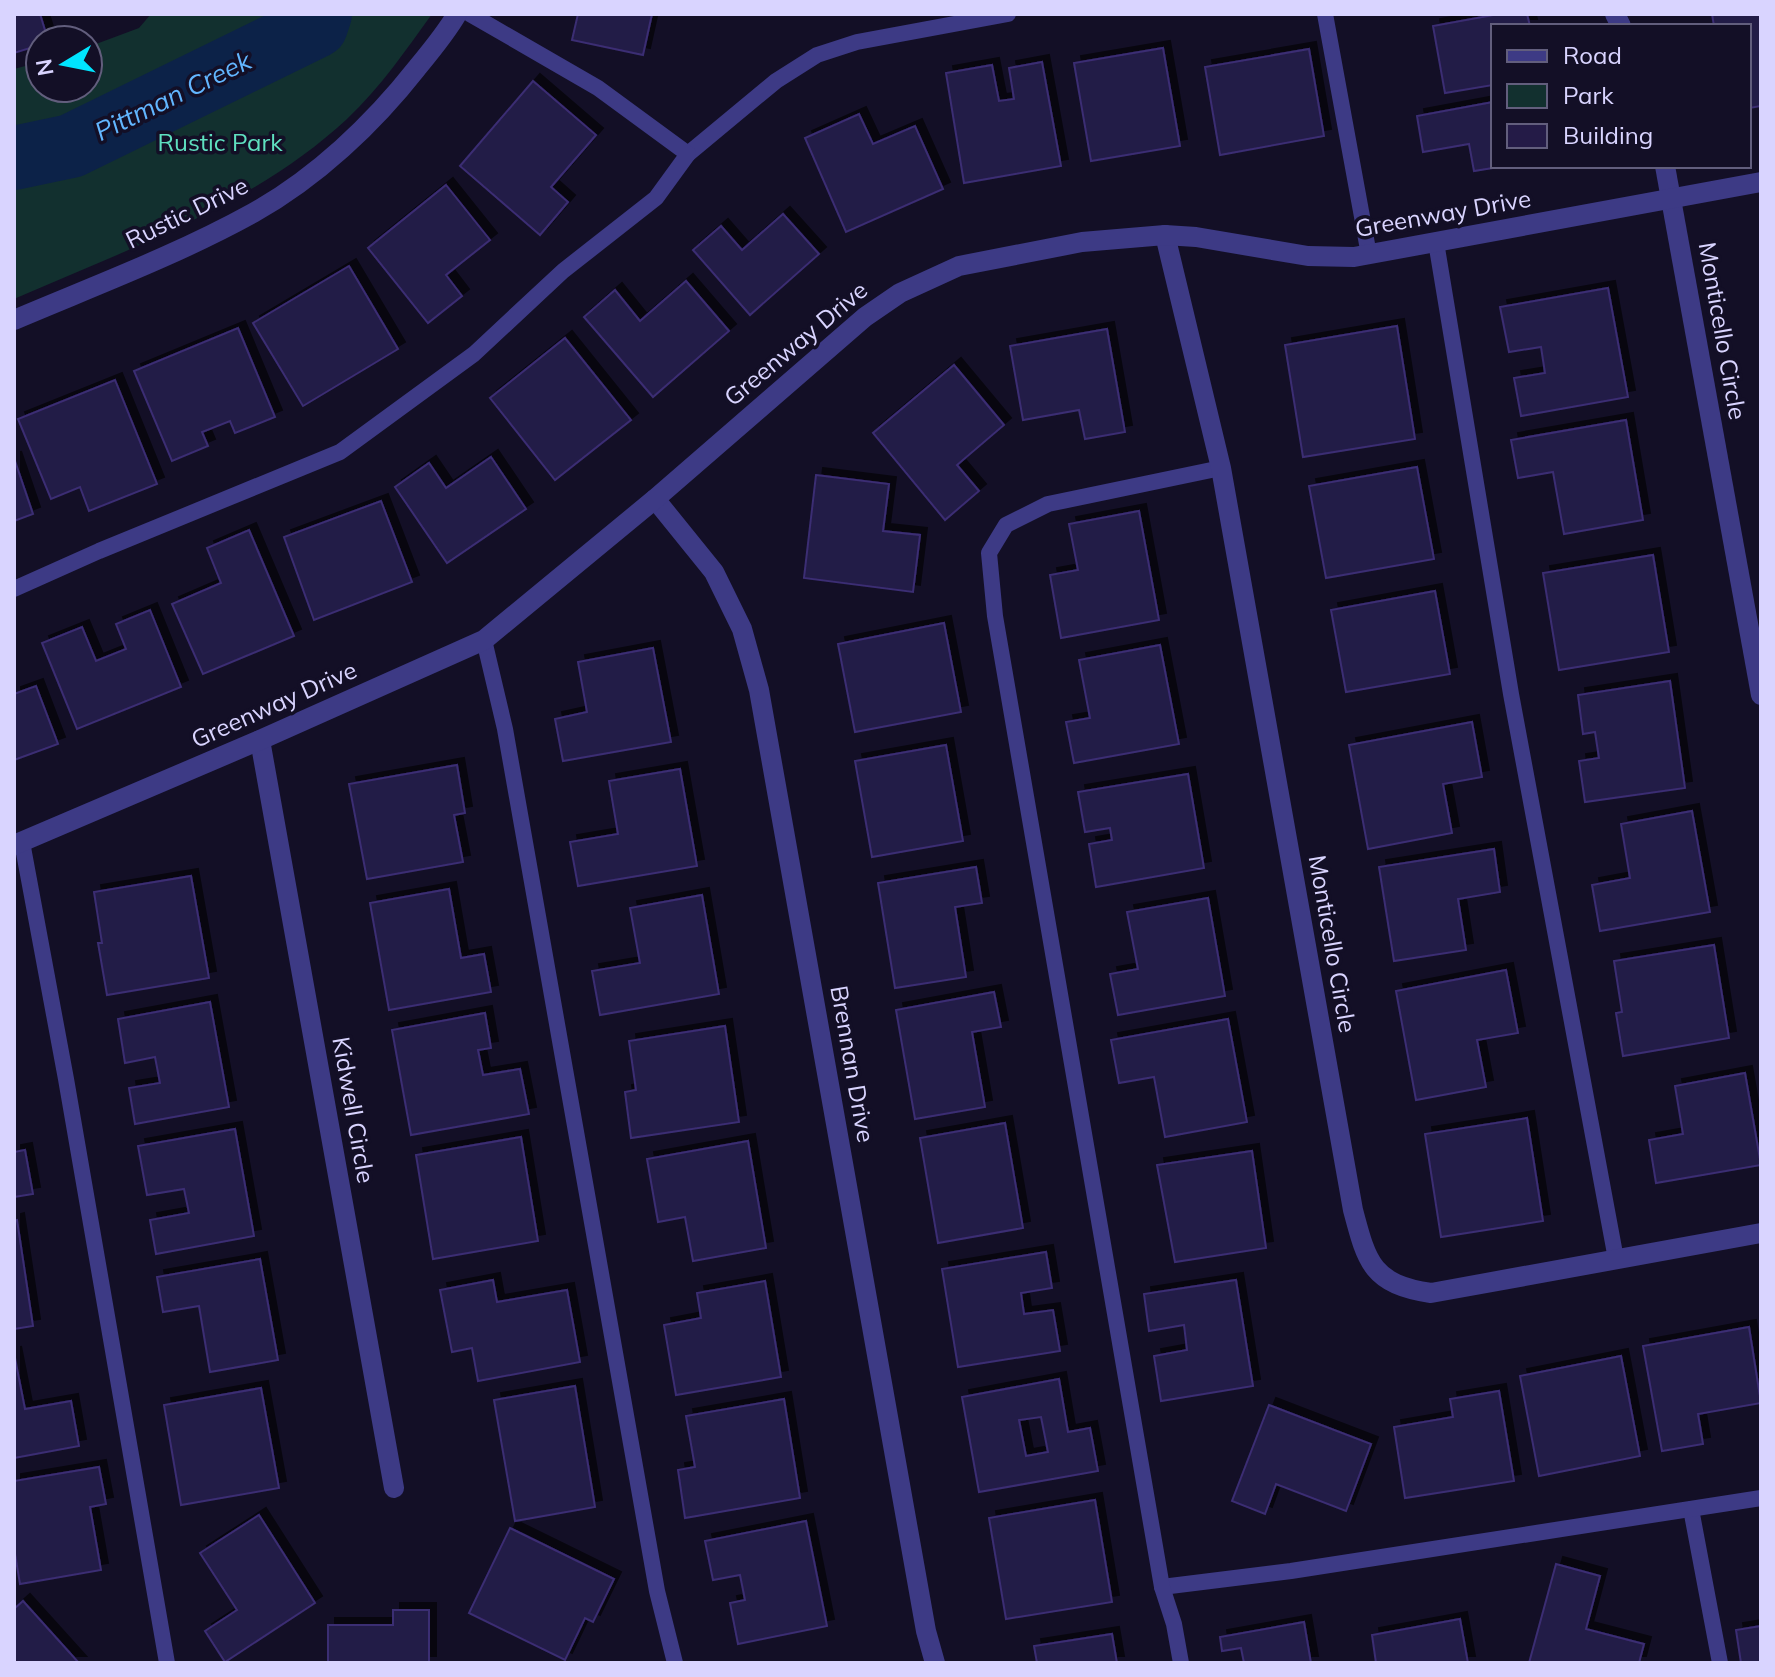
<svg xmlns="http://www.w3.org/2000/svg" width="1775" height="1677" font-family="Mulish,sans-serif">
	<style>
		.green { fill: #12302f }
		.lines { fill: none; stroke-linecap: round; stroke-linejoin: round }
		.river { stroke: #0c2248; stroke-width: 64 }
		.building { fill: #241b47; stroke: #3b2d73; stroke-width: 2; fill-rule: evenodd; filter: url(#shadow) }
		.lane { stroke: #3d3a85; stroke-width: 16 }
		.street { stroke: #3d3a85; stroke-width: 20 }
		.labels { text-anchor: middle; stroke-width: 7; stroke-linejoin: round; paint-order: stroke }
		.park-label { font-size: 24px; fill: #5fe0c0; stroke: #130f26 }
		.street-label { font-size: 24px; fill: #d9d4ff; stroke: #130f26 }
		.water-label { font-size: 26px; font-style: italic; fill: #62b6ff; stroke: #130f26 }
	</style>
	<defs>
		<filter id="shadow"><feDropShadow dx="7" dy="-7" stdDeviation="0" flood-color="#0009"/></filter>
	</defs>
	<rect width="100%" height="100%" fill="#130f26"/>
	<!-- green -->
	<path class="green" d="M151 14H432C406 50 380 88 347 119 253 206 130 248 14 299V69L40 62V88H88V47L139 28Z"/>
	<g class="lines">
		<!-- river -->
		<path class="river" d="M14 158 71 146 316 26 320 14"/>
	</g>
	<!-- building -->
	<g class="building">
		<path d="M14 14H40L48 40H40V45L14 53Z"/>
		<path d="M578 14H652L643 55 572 40Z"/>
		<path d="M1499 14H1527L1530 26H1493V85L1445 93 1433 26Z"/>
		<path d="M1712 14H1761V106L1749 108V26H1714Z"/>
		<path d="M1163 48 1180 146 1091 161 1074 63Z"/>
		<path d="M1309 49 1324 136 1220 155 1205 67Z"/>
		<path d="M1042 62 1061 166 964 183 946 73 992 65 999 101 1014 99 1009 68Z"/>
		<path d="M533 81 596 135 551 187 568 202 540 235 460 166Z"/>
		<path d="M1493 102V166H1505L1474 171 1469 144 1423 152 1417 116Z"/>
		<path d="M859 114 873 144 915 126 943 189 846 232 805 138Z"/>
		<path d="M446 185 490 240 446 275 462 296 428 323 368 248Z"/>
		<path d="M783 214 819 254 750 315 693 250 721 226 742 250Z"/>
		<path d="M349 266 398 349 303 406 253 323Z"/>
		<path d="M686 281 729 331 653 397 584 317 615 290 640 321Z"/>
		<path d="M1608 288 1628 397 1521 416 1514 378 1545 373 1541 347 1509 352 1500 307Z"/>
		<path d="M1397 326 1415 439 1303 457 1285 345Z"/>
		<path d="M238 328 275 417 235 433 230 421 202 432 208 446 172 461 134 371Z"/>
		<path d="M1107 329 1125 432 1085 439 1079 410 1023 420 1010 346Z"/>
		<path d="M565 338 631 420 555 480 490 398Z"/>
		<path d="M954 365 1004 425 957 465 979 491 945 520 873 433Z"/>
		<path d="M115 380 157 484 89 511 80 487 51 499 18 419Z"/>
		<path d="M1626 420 1643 520 1564 534 1553 472 1518 478 1511 440Z"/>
		<path d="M491 457 526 509 447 563 395 487 429 463 446 488Z"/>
		<path d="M14 458 33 514 14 521Z"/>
		<path d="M1417 467 1434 559 1326 578 1309 486Z"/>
		<path d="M816 475 889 484 883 531 920 535 913 592 804 578Z"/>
		<path d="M381 501 412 582 314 620 284 537Z"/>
		<path d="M1139 511 1159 620 1061 638 1050 575 1078 570 1069 524Z"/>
		<path d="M249 530 294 636 203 674 172 604 221 583 207 548Z"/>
		<path d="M1653 555 1669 652 1559 670 1543 573Z"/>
		<path d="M1435 591 1450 674 1346 692 1331 610Z"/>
		<path d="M150 610 181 687 77 729 42 643 82 627 96 661 126 649 116 624Z"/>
		<path d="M944 623 961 712 855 732 838 644Z"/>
		<path d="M1160 645 1179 744 1074 763 1066 722 1090 718 1079 660Z"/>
		<path d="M653 648 671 742 563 761 555 719 587 712 578 662Z"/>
		<path d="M1670 681 1685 788 1585 802 1579 761 1599 758 1595 732 1583 734 1578 695Z"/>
		<path d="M36 686 58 744 14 760V694Z"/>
		<path d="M1472 722 1482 777 1443 784 1452 833 1368 849 1349 745Z"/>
		<path d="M946 745 963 841 872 857 855 761Z"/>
		<path d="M457 765 465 813 454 815 463 862 367 879 349 784Z"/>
		<path d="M680 769 697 866 578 886 570 842 618 834 609 781Z"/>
		<path d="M1188 774 1204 868 1096 887 1089 844 1112 840 1110 828 1085 832 1078 792Z"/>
		<path d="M1692 811 1710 912 1600 931 1592 885 1630 878 1621 824Z"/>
		<path d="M1494 849 1500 892 1458 899 1466 950 1394 961 1379 867Z"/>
		<path d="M976 867 982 903 955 907 966 977 895 988 878 883Z"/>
		<path d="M191 876 209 978 107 995 98 943H102L94 892Z"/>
		<path d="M449 889 461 958 484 954 491 992 389 1010 370 903Z"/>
		<path d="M702 895 719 994 600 1015 592 971 640 963 630 908Z"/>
		<path d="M1208 898 1225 996 1118 1015 1110 974 1138 969 1127 912Z"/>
		<path d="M1714 945 1729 1038 1623 1056 1616 1013 1622 1012 1614 961Z"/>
		<path d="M1506 970 1518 1033 1477 1040 1486 1087 1416 1100 1396 991Z"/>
		<path d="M994 992 1001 1027 972 1032 985 1107 915 1119 896 1010Z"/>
		<path d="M210 1002 229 1107 135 1124 129 1088 160 1083 155 1057 125 1063 118 1019Z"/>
		<path d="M485 1013 491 1048 478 1050 483 1075 520 1069 529 1114 411 1135 392 1030Z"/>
		<path d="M1228 1019 1247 1122 1165 1137 1154 1077 1119 1083 1111 1040Z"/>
		<path d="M725 1026 739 1122 631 1138 625 1092 636 1090 629 1041Z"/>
		<path d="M1745 1073 1761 1165 1656 1183 1649 1140 1683 1134 1675 1086Z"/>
		<path d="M1527 1118 1543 1221 1441 1237 1425 1134Z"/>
		<path d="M1005 1123 1023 1228 938 1243 920 1138Z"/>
		<path d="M235 1129 254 1236 156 1254 150 1220 189 1213 184 1189 147 1195 138 1146Z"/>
		<path d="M521 1137 538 1241 433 1259 416 1155Z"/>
		<path d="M748 1141 766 1248 693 1261 685 1217 658 1222 647 1159Z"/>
		<path d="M25 1150 33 1194 14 1197V1152Z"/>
		<path d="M1252 1151 1266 1248 1175 1262 1157 1165Z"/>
		<path d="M17 1220 33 1326 14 1329V1221Z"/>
		<path d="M1046 1252 1052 1288 1021 1293 1024 1314 1053 1310 1060 1351 958 1367 942 1269Z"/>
		<path d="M260 1259 278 1360 210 1372 199 1306 163 1312 157 1277Z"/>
		<path d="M493 1280 497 1302 567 1290 580 1362 478 1381 472 1348 452 1352 440 1290Z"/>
		<path d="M1236 1280 1253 1386 1161 1401 1154 1356 1187 1350 1184 1325 1149 1331 1144 1294Z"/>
		<path d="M765 1281 781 1377 676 1395 664 1325 701 1318 697 1293Z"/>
		<path d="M1749 1327 1761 1403 1698 1414 1703 1444 1662 1451 1643 1346Z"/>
		<path d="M14 1353 25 1409 71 1401 79 1446 14 1458Z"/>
		<path d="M1621 1356 1640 1456 1539 1476 1520 1376Z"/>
		<path d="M1059 1379 1068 1432 1090 1428 1098 1471 979 1492 962 1397ZM1041 1417 1048 1452 1026 1456 1019 1420Z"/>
		<path d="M575 1386 595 1507 515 1521 494 1400Z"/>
		<path d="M261 1388 279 1488 181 1505 164 1405Z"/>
		<path d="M1499 1391 1514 1481 1405 1498 1394 1427 1453 1417 1450 1399Z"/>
		<path d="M784 1399 800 1498 685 1518 678 1470 695 1467 686 1416Z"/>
		<path d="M1269 1405 1371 1444 1346 1511 1276 1484 1265 1514 1232 1501Z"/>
		<path d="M99 1467 106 1504 90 1507 101 1570 20 1584 14 1548V1481Z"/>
		<path d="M1095 1500 1112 1602 1006 1619 989 1518Z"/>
		<path d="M259 1515 315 1603 225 1662 205 1631 237 1610 200 1553Z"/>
		<path d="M806 1521 827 1626 738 1644 730 1603 745 1600 740 1575 713 1580 705 1541Z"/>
		<path d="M510 1528 614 1579 593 1622 585 1618 565 1660 469 1613Z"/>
		<path d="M1556 1564 1600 1576 1586 1629 1644 1644 1639 1663H1529Z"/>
		<path d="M23 1601 79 1663H14V1609Z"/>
		<path d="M393 1610H429V1663H328V1625H393Z"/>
		<path d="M1460 1619 1468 1663H1376L1372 1635Z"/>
		<path d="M1304 1622 1311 1663H1244L1241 1648 1222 1651 1220 1637Z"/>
		<path d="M1761 1626V1663H1741L1736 1630Z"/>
		<path d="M1112 1634 1117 1663H1037L1034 1646Z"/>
	</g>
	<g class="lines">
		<!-- lane -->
		<g class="lane">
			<path d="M1325 14 1369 255"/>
			<path d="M688 154 776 81 817 55 857 42 1008 14"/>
			<path d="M1436 242 1511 694 1616 1259"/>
			<path d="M14 589 99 551 340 452 474 354 563 271 656 198 688 154 598 88 470 14"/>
			<path d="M484 640 505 729 657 1591 675 1663"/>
			<path d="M22 842 66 1079 167 1663"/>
			<path d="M1691 1509 1720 1663"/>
			<path d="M1162 1587 1291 1571 1761 1498"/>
			<path d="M1181 1663 1174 1624 1162 1587 995 616 989 553 1006 525 1048 504 1221 468"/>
		</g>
		<!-- street -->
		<g class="street">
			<path d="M1615 14 1621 26"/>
			<path d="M1665 166 1761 695"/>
			<path d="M1165 235 1221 468 1353 1210C1367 1263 1372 1284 1431 1293L1761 1233"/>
			<path d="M14 320C94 286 177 255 253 213 316 178 373 124 417 68 431 51 446 33 457 14"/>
			<path d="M655 499 714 572 742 629 759 690 926 1631 935 1663"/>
			<path d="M260 740 394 1488"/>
			<path d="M14 845 260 740 484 640 655 499 865 317 900 293 959 266 1082 242 1165 235 1196 237 1308 256 1354 257 1761 182"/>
		</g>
	</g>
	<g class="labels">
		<!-- park labels -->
		<g class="park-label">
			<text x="220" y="151">Rustic Park</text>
		</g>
		<!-- street labels -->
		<g class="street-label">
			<text transform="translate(187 213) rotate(-26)" y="8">Rustic Drive</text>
			<text transform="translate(1443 214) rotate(-10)" y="8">Greenway Drive</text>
			<text transform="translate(1722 331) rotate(80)" y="8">Monticello Circle</text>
			<text transform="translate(796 344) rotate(-40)" y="8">Greenway Drive</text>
			<text transform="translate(274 705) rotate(-24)" y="8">Greenway Drive</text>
			<text transform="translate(1332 944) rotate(80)" y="8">Monticello Circle</text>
			<text transform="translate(852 1064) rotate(80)" y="8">Brennan Drive</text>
			<text transform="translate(353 1110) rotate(80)" y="8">Kidwell Circle</text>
		</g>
		<!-- water labels -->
		<g class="water-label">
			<text transform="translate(173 96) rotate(-26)" y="9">Pittman Creek</text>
		</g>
	</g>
	<!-- border -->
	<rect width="1775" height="1677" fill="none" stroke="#d9d4ff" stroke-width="32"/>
	<!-- legend -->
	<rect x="1491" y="24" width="260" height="144" fill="#130f26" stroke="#625e7d" stroke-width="2"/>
	<rect x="1507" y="50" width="40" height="12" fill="#3d3a85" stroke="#625e7d" stroke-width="2"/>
	<text x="1563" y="64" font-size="24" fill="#d9d4ff">Road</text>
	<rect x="1507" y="84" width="40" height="24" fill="#12302f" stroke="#625e7d" stroke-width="2"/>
	<text x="1563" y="104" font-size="24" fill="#d9d4ff">Park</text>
	<rect x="1507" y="124" width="40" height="24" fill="#241b47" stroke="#625e7d" stroke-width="2"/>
	<text x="1563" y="144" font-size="24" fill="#d9d4ff">Building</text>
	<!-- north arrow -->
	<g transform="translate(64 64) rotate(260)"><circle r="38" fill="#130f26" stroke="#625e7d" stroke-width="2"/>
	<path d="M0-6L14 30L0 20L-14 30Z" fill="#00e5ff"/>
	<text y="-12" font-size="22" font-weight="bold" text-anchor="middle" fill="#d9d4ff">N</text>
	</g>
</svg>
